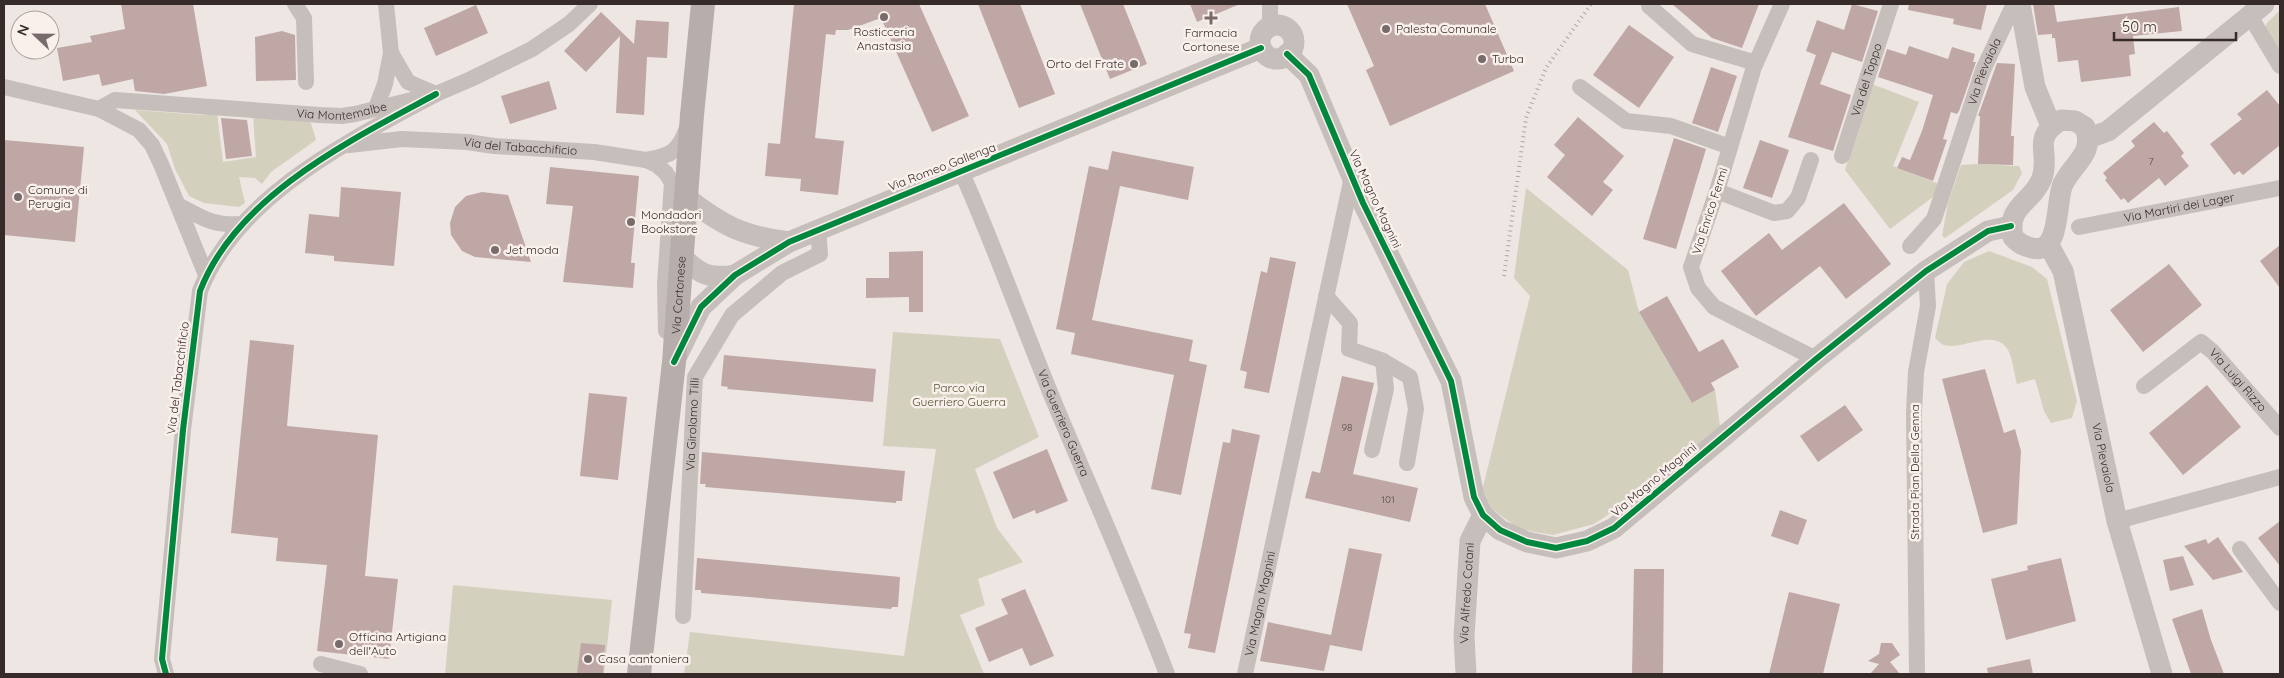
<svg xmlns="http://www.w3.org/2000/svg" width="2284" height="678" font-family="Quicksand,sans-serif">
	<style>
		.green { fill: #d3d1be }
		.building { fill: #bfa7a6 }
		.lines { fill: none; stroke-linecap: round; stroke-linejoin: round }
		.minor { stroke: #c6bebb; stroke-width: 16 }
		.tertiary { stroke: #c6bebb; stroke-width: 21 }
		.secondary { stroke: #b7aeac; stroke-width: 24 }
		.rail { stroke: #aea7a5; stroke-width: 4; stroke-dasharray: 1 4; stroke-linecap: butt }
		.cycleway-casing { stroke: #f9efeb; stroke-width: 9 }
		.cycleway { stroke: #00873e; stroke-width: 6 }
		.poi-dot { fill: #776c6b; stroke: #f9efeb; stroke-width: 2 }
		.labels { text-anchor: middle; stroke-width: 5; stroke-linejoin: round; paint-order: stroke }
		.number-label { font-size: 10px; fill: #594a49 }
		.poi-label { font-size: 12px; fill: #372b2a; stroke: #f9efeb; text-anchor: start }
		.street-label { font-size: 12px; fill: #372b2a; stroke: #f9efeb }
		.park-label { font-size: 12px; fill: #50532f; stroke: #f9efeb }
	</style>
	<rect width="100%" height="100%" fill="#ede6e3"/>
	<!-- green -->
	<g class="green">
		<path d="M2280 10V55L2266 32V24Z"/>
		<path d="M1872 84 1919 102 1893 166 1939 184 1933 197 1890 229 1845 170Z"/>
		<path d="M135 110 202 115 217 113 223 162 256 157 253 115 302 120 311 123 316 140 271 172 262 184 255 178 239 177 245 203 239 207 204 203 189 196 175 169 167 144Z"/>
		<path d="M1978 164 2019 166 2022 173 2013 190 1945 238 1942 236 1948 203 1961 165Z"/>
		<path d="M1526 188 1628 270 1639 312 1692 403 1715 390 1720 426 1649 488 1594 524 1553 535 1519 529 1492 509 1482 491 1530 296 1514 278Z"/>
		<path d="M1989 251 2032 267 2047 279 2077 401 2072 418 2051 423 2044 411 2035 379 2017 384C2014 374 2013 359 2008 350 1994 327 1963 351 1944 345 1941 344 1938 341 1935 338L1947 284 1964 262Z"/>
		<path d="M893 332 1000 339 1039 437 975 469 997 528 1023 562 978 579 985 605 960 615 984 674H684L690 632 904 656 936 449 883 446Z"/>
		<path d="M453 585 612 600 604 674H445Z"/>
	</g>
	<!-- building -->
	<g class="building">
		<path d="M121 4H193L207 86 164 94 135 91 133 79 102 86 99 74 63 81 57 48 92 42 90 36 125 29Z"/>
		<path d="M794 4H919L969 116 932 132 881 18 848 30H836L835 35 826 34 815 138 844 141 838 195 800 191 801 179 765 176 768 143 780 144Z"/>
		<path d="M978 4H1020L1055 94 1019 108Z"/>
		<path d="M1080 4H1123L1147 64 1110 79Z"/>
		<path d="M1190 4H1240L1197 22Z"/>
		<path d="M1347 4H1485L1514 71 1390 126 1366 70 1374 66Z"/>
		<path d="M1672 4H1759L1742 48 1712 38Z"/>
		<path d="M1852 4 1878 11 1862 62 1832 52 1820 84 1851 95 1833 151 1788 137 1816 55 1806 51 1817 20 1844 30Z"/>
		<path d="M1909 4H1987L1981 30 1953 24 1954 19 1908 10Z"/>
		<path d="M2033 4H2054L2057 22 2179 7 2182 31 2133 36 2135 54 2129 55 2131 76 2081 82 2078 60 2058 62 2055 38H2052V34L2038 35Z"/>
		<path d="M476 5 488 33 436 56 424 28Z"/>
		<path d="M601 12 634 44 636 20 669 22 667 58 647 57 644 115 616 113 620 36 586 72 564 51Z"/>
		<path d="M1629 25 1674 57 1639 108 1593 75Z"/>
		<path d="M282 31 295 35 296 80 256 81 255 37Z"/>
		<path d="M1909 46 1948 59 1952 47 1975 54 1973 62H1976L1959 111 1957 114 1951 112 1943 139 1947 140 1933 181 1897 168 1902 157 1910 160 1922 131 1933 95 1878 77 1887 49 1906 55Z"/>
		<path d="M1997 63 2015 64 2011 136H2014L2013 165 1978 164 1980 116H1978Z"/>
		<path d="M1711 67 1737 76 1718 132 1692 123Z"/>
		<path d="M549 81 557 109 510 124 501 96Z"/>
		<path d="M2267 90 2280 106V145L2243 175 2239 171 2234 175 2210 144 2242 119 2237 114Z"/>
		<path d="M1578 117 1624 156 1603 182 1613 190 1592 216 1547 177 1565 155 1554 145Z"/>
		<path d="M221 118 247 120 252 156 226 159Z"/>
		<path d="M2154 122 2164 133 2167 131 2184 153 2181 156 2189 166 2165 186 2159 178 2128 203 2124 198 2121 200 2105 180 2107 178 2103 173 2135 146 2131 141Z"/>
		<path d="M1674 138 1706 149 1676 249 1643 239Z"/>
		<path d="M4 140 84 147 75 242 4 235Z"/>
		<path d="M1760 140 1789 150 1772 198 1743 188Z"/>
		<path d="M1112 151 1194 167 1188 200 1120 186 1092 320 1193 340 1189 361 1207 365 1181 495 1151 489 1174 375 1071 354 1075 333 1056 329 1089 166 1108 170Z"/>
		<path d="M550 167 639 176 631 263H635L633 288 563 282 573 206 546 204Z"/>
		<path d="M341 187 401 192 394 266 334 261V256L305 253 309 214 339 217Z"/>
		<path d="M482 192 508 195 531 262 475 257 462 251 451 235 450 223 455 207 466 196Z"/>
		<path d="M1844 203 1891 264 1846 299 1820 266 1756 316 1721 271 1769 233 1782 250Z"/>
		<path d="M2280 245V288L2260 261Z"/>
		<path d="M923 251V312H909V297L866 298V278H889V252Z"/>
		<path d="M1270 257 1296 262 1269 393 1244 388 1247 372 1240 370 1261 271 1267 273Z"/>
		<path d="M2169 264 2202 305 2143 352 2110 310Z"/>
		<path d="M1667 296 1699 352 1723 339 1739 367 1711 383 1715 390 1692 403 1639 312Z"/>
		<path d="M250 340 294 345 287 426 378 435 365 576 398 579 389 659 317 651 327 565 276 561 278 538 231 533Z"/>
		<path d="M724 355 876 369 873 402 727 389 728 387 721 386Z"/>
		<path d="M1985 369 2004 433 2015 429 2021 451 2017 524 1983 533 1942 379Z"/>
		<path d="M1342 376 1374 383 1353 474 1418 488 1410 522 1305 498 1312 471 1320 473Z"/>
		<path d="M2207 385 2241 427 2183 475 2149 433Z"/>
		<path d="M589 393 627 397 618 480 580 476Z"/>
		<path d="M1845 405 1863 430 1818 462 1800 436Z"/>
		<path d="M1232 429 1260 435 1215 653 1188 648 1191 634 1184 633 1223 442 1230 443Z"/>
		<path d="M1047 449 1068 501 1036 514 1035 510 1013 519 993 472Z"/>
		<path d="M702 452 905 471 902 501H896V503L705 487 706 484H700Z"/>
		<path d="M1780 510 1807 520 1798 545 1771 536Z"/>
		<path d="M2280 521V566L2258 538Z"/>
		<path d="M2218 537 2224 546 2243 572 2213 580 2184 546 2206 539 2208 544Z"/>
		<path d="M1349 548 1382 554 1362 651 1330 645 1324 671 1260 661 1268 622 1331 635Z"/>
		<path d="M2183 556 2194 585 2170 591 2163 560Z"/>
		<path d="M697 558 900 577 898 607H892L891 609 701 593V590H695Z"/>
		<path d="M2061 558 2076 621 2006 640 1991 579 2028 570 2027 566Z"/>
		<path d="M1634 569H1664L1663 674H1632Z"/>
		<path d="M1025 589 1054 656 1030 666 1022 648 989 662 975 628 1008 614 1001 599Z"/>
		<path d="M1789 592 1840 604 1823 674H1769Z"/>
		<path d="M2202 609 2211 640 2224 674H2191L2172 619Z"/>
		<path d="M581 643 605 645 603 674H577Z"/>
		<path d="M1881 643H1892L1900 655 1890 662 1900 674H1870L1879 664 1868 661 1879 654Z"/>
		<path d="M2030 659 2033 674H1988L1987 668Z"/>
	</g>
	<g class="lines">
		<!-- minor -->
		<g class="minor">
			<path d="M295 4 304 18 306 82"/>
			<path d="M1270 4V26"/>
			<path d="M1782 4 1754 67 1717 191 1691 267 1698 288 1714 307 1816 359"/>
			<path d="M1649 6 1692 44 1756 63"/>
			<path d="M2250 16 2280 66"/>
			<path d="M391 53 408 82 436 94"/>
			<path d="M4 87 99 109 139 130 152 145 161 164 206 275"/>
			<path d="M1580 87 1626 121 1671 126 1730 147"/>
			<path d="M376 108 385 84 391 53 386 4"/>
			<path id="s1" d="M99 109 115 100 320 115 342 116 355 114 436 94 471 79 532 49 569 24 590 4"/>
			<path id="s2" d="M349 145 402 139 467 142 494 146 594 152 646 160 657 165 666 173 672 183 687 198"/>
			<path id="s3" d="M1842 156 1891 4"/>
			<path d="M646 160C671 156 678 152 687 128"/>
			<path id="s4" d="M961 171C996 249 1024 330 1057 409 1094 497 1133 585 1167 674"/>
			<path d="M1717 191 1774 213 1787 211 1798 198 1811 160"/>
			<path d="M178 205C204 219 213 226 243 224"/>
			<path id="s5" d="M2079 227 2280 188"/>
			<path id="s6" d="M1910 246 1934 219 1983 70 2014 4"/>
			<path d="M1326 296 1350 323 1349 349 1381 360 1410 377 1416 409 1407 463"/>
			<path d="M666 331 665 284 672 183"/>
			<path id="s7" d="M2144 386 2201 342 2213 352 2280 428"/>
			<path d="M1372 450 1386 389 1383 361"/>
			<path d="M2117 521 2280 477"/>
			<path d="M2240 549 2280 603"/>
			<path id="s8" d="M683 616 695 377 732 315 782 273 820 254 818 230"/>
			<path d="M321 664 360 674"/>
			<path d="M166 674 162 659 183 430 200 291C237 195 351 140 436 94"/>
			<path id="s9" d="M1245 674 1352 177"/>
			<path d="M1917 674 1914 412 1916 372 1928 306 1926 271"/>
		</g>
		<!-- tertiary -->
		<g class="tertiary">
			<path d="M2020 4 2035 87 2051 126"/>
			<circle cx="1277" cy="42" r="17"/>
			<path d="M1287 54 1309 75 1363 203 1451 381 1474 497 1483 515 1500 530 1527 542 1556 548 1587 541 1614 528 1816 359 1926 271 1988 231 2011 226"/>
			<path d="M2061 120 2075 121 2085 127C2095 154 2074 162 2063 184 2055 201 2062 255 2032 248 2023 246 2018 243 2013 237 2006 205 2033 203 2042 178 2051 152 2030 139 2061 120Z"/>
			<path d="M2089 138 2108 131 2264 4"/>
			<path d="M687 198C723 226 743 236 789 242"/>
			<path id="s10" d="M2048 244 2063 271 2117 521 2162 674"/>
			<path d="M683 258C701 275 710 279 735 275"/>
			<path d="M675 360 701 307 735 275 789 242 1261 48"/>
			<path id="s11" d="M1466 674 1464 636 1470 541 1483 515"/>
		</g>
		<!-- secondary -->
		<path class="secondary" id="s12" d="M639 674 674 362 692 115 703 4"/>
		<!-- rail -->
		<path class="rail" d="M1504 276 1526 118 1546 68 1591 4"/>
		<defs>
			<g id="cycleway">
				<path d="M1287 54 1309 75 1363 203 1451 381 1474 497 1483 515 1500 530 1527 542 1556 548 1587 541 1614 528 1816 359 1926 271 1988 231 2011 226"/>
				<path d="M674 362 701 307 735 275 789 242 1261 48"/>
				<path d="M166 674 162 659 183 430 200 291C237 195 351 140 436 94"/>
			</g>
		</defs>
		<!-- cycleway casing -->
		<use href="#cycleway" class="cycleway-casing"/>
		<!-- cycleway -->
		<use href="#cycleway" class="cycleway"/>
	</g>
	<!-- markers -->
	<g class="poi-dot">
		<circle cx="884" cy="17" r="5"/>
		<path d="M1208.5 10.5h5v5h5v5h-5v5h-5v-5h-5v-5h5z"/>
		<circle cx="1386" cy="29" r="5"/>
		<circle cx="1482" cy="59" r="5"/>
		<circle cx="1134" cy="64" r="5"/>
		<circle cx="18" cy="197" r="5"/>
		<circle cx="631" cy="222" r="5"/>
		<circle cx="495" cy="250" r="5"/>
		<circle cx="339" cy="644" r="5"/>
		<circle cx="588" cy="659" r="5"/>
	</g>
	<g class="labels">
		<!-- number labels -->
		<g class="number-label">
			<text x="2151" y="165">7</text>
			<text x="1347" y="431">98</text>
			<text x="1388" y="503">101</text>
		</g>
		<!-- poi labels -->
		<g class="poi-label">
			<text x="1396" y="33">Palesta Comunale</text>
			<text x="884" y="36" text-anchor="middle">Rosticceria<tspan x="884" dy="14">Anastasia</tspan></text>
			<text x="1211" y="37" text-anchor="middle">Farmacia<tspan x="1211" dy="14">Cortonese</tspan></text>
			<text x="1492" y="63">Turba</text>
			<text x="1124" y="68" text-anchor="end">Orto del Frate</text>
			<text x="28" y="194">Comune di<tspan x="28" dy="14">Perugia</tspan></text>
			<text x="641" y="219">Mondadori<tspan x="641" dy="14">Bookstore</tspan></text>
			<text x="505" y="254">Jet moda</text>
			<text x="349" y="641">Officina Artigiana<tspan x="349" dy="14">dell'Auto</tspan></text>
			<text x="598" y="663">Casa cantoniera</text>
		</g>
		<!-- street labels -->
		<g class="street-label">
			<text dy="4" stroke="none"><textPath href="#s6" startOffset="192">Via Pievaiola</textPath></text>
			<text dy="4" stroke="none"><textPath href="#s3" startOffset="80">Via del Toppo</textPath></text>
			<text dy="4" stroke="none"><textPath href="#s1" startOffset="246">Via Montemalbe</textPath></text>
			<text dy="4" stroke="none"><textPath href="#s2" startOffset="172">Via del Tabacchificio</textPath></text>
			<text transform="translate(942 167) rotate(-21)" y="4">Via Romeo Gallenga</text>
			<text transform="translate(1375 199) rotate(65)" y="4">Via Magno Magnini</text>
			<text dy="4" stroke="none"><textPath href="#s5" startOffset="102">Via Martiri dei Lager</textPath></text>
			<text transform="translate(1710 211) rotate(-72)" y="4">Via Enrico Fermi</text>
			<text dy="4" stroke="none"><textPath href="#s12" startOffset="381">Via Cortonese</textPath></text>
			<text transform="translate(178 378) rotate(-83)" y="4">Via del Tabacchificio</text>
			<text dy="4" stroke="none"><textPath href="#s7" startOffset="125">Via Luigi Rizzo</textPath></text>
			<text dy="4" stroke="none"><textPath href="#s4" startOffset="272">Via Guerriero Guerra</textPath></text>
			<text dy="4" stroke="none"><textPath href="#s8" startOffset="192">Via Girolamo Tilli</textPath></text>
			<text dy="4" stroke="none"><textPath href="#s10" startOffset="222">Via Pievaiola</textPath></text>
			<text transform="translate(1915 472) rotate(-90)" y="4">Strada Pian Della Genna</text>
			<text transform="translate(1654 480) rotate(-40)" y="4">Via Magno Magnini</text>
			<text dy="4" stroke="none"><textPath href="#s11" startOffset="81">Via Alfredo Cotani</textPath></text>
			<text dy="4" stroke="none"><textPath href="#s9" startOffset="72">Via Magno Magnini</textPath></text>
		</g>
		<!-- park labels -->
		<g class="park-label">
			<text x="959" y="392">Parco via<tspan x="959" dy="14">Guerriero Guerra</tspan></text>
		</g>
	</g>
	<!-- border -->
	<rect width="2284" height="678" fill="none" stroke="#372b2a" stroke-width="10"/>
	<!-- north arrow -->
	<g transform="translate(35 35) rotate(292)"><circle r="24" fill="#f9efeb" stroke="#aba19e"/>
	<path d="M0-4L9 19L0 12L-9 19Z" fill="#776c6b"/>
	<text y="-8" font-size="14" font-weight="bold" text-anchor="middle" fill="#372b2a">N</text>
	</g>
	<!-- scale -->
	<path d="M2114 32v8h122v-8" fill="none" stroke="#372b2a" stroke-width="2.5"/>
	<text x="2122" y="32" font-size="15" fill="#372b2a" stroke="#f9efeb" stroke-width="4" paint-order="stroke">50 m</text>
</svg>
